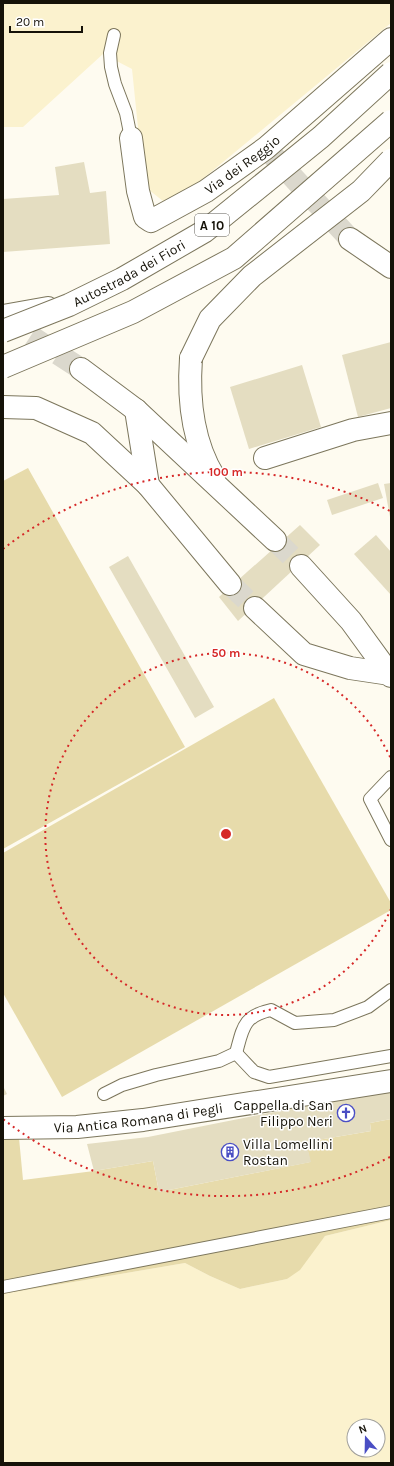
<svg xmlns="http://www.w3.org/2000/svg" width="394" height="1466" font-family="Karla,sans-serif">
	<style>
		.built { fill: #fbf2ce; fill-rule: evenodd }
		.green { fill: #e7dbab }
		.building { fill: #e4ddc1 }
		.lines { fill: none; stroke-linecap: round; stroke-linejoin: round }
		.street-tunnel { stroke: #dbd8cd; stroke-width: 22; stroke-dasharray: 22 11; stroke-linecap: butt }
		.highway-tunnel { stroke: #dbd8cd; stroke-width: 22; stroke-dasharray: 22 11; stroke-linecap: butt }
		.lane-casing { stroke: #7c765c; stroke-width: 14 }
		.street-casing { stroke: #7c765c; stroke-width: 24 }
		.highway-casing { stroke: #7c765c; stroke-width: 24 }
		.lane { stroke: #fff; stroke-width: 12 }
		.street { stroke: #fff; stroke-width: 22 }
		.highway { stroke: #fff; stroke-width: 22 }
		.highway-bridge-casing { stroke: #7c765c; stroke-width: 24; stroke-linecap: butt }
		.highway-bridge { stroke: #fff; stroke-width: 22 }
		.ring { fill: none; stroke: #d62828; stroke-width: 2; stroke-dasharray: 2 4 }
		.labels { text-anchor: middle; stroke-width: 3; stroke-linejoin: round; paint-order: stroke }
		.shield { fill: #fff; stroke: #5b5952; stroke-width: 1 }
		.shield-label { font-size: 13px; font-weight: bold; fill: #151208 }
		.street-label { font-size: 14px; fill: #151208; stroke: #fff }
		.poi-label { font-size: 14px; fill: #151208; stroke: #fff; text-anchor: end }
		.centre { fill: #d62828; stroke: #fff; stroke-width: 2 }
		.ring-label { font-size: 12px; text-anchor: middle; font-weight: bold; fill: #d62828; stroke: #fff; stroke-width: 3; stroke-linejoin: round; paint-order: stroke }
	</style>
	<rect width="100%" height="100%" fill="#fefbf0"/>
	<!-- built -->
	<g class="built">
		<path d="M3 3H391V23L182 196 163 201 144 186 132 69 103 54 23 127H3Z"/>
		<path d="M391 1220V1463H3V1294L185 1263 210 1276 240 1289 287 1279 325 1236ZM354 1426H378V1450H354Z"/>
	</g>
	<!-- green -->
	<g class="green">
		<path d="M28 468 185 747 3 849V481Z"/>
		<path d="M274 698 391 903V910L62 1097 3 993V853Z"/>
		<path d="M391 1119V1220L325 1236 300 1270 287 1279 240 1289 210 1276 185 1263 3 1294V1139L19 1138 23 1180 94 1171 153 1161 159 1192 310 1162 306 1142 371 1131 370 1123Z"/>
	</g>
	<!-- building -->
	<g class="building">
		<path d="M84 162 90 193 106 191 110 244 3 252V199L59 195 55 167Z"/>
		<path d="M391 342V408L358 417 342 355Z"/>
		<path d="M302 365 321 427 249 449 230 387Z"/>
		<path d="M378 483 383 498 332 515 327 500Z"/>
		<path d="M391 483V517H390L384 484Z"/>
		<path d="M300 525 320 545 238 621 219 597Z"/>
		<path d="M376 535 391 552V595L354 554Z"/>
		<path d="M128 556 214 707 195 718 109 567Z"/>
		<path d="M3 1086 7 1094 3 1096Z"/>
		<path d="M391 1092V1119L370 1123 371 1131 306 1142 311 1162 159 1192 153 1161 94 1171 87 1144 148 1137 299 1107Z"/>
	</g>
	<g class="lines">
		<!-- street-tunnel -->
		<path class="street-tunnel" d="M266 148 350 239"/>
		<!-- highway-tunnel -->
		<g class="highway-tunnel">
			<path d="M3 318 81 369"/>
			<path d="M275 540 301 566"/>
			<path d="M230 584 255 608"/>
		</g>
		<defs>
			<g id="lane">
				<path d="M114 35 110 53 111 67 115 84 126 113 131 138"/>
				<path d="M391 777 370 799 391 840"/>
				<path d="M236 1053 254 1072 269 1077 391 1056"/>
				<path d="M104 1094 122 1085 156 1075 219 1061 236 1053C243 1028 243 1016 271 1010L295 1023 334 1020 368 1007 391 990"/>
				<path d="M3 1287 391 1212"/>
			</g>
			<g id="street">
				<path id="s1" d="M131 138 138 191 145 217 151 221 206 191 266 148 391 39"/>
				<path d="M350 239 391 267"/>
				<path d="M265 458 353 430 391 423"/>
				<path id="s2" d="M3 1128 77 1127 143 1120 391 1081"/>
			</g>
			<g id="highway">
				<path d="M3 316 48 308"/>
				<path d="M191 358C188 399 192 441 214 477"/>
				<path d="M81 369 136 410 275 540"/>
				<path d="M3 407 36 408 92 433 148 485 230 584"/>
				<path d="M136 410 148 485"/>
				<path d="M301 566 351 621 391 676"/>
				<path d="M255 608 304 654 350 668 390 674"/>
			</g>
		</defs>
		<!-- lane casing -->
		<use href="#lane" class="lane-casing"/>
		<!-- street casing -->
		<use href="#street" class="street-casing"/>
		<!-- highway casing -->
		<use href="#highway" class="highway-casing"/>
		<!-- lane -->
		<use href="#lane" class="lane"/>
		<!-- street -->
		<use href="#street" class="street"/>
		<!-- highway -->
		<use href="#highway" class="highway"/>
		<defs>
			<g id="highway-bridge">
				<path id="s3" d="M3 331 69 305 122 279 205 231 321 137 391 73"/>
				<path d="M191 358 210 319 252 276 361 191 391 160"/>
				<path d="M3 367 133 312 234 258 391 121"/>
			</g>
		</defs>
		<!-- highway-bridge casing -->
		<use href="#highway-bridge" class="highway-bridge-casing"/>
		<!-- highway-bridge -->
		<use href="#highway-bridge" class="highway-bridge"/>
	</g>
	<!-- distance rings -->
	<g class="ring">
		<path d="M391 909A181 181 0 1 1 391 759"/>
		<path d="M390 1157A362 362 0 0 1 3 1119M3 549A362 362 0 0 1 390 511"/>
	</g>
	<!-- icons -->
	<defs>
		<symbol id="church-ring" viewBox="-11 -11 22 22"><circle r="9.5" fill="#fff" stroke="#4a4ec4" stroke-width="1.5"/><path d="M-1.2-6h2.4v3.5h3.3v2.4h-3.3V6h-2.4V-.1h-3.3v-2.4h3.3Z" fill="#4a4ec4"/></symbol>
		<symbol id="building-ring" viewBox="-11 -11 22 22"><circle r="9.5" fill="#fff" stroke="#4a4ec4" stroke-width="1.5"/><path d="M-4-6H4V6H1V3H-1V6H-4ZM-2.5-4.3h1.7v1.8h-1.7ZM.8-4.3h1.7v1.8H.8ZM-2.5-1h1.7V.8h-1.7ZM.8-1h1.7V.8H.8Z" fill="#4a4ec4"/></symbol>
	</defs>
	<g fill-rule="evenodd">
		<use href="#church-ring" x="336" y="1103" width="20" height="20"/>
		<use href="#building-ring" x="220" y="1142" width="20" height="20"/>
	</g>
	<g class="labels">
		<!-- shield labels -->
		<rect class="shield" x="195" y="214" width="34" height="22" rx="3"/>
		<g class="shield-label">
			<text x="212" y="230">A 10</text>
		</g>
		<!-- street labels -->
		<g class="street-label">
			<text dy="5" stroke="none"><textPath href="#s1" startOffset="195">Via dei Reggio</textPath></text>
			<text dy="5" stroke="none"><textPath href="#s3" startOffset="139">Autostrada dei Fiori</textPath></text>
			<text dy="5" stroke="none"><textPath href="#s2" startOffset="136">Via Antica Romana di Pegli</textPath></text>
		</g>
		<!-- poi labels -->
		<g class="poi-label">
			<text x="333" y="1110">Cappella di San<tspan x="333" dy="16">Filippo Neri</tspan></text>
			<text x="243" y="1149" text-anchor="start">Villa Lomellini<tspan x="243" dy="16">Rostan</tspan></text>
		</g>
	</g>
	<circle cx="226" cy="834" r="6" class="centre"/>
	<g class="ring-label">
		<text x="226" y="476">100 m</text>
		<text x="226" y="657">50 m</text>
	</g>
	<!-- border -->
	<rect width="394" height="1466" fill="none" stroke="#151208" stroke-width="8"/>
	<!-- north arrow -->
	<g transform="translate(366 1438) rotate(340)"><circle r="19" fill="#ffffff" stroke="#a1a09c"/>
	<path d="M0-3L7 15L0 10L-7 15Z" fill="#4a4ec4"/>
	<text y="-6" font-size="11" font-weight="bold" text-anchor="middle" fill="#151208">N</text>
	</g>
	<!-- scale -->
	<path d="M10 26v6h72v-6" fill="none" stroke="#151208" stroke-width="2"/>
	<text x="16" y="26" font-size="12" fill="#151208" stroke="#ffffff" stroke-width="3" paint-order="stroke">20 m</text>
</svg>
